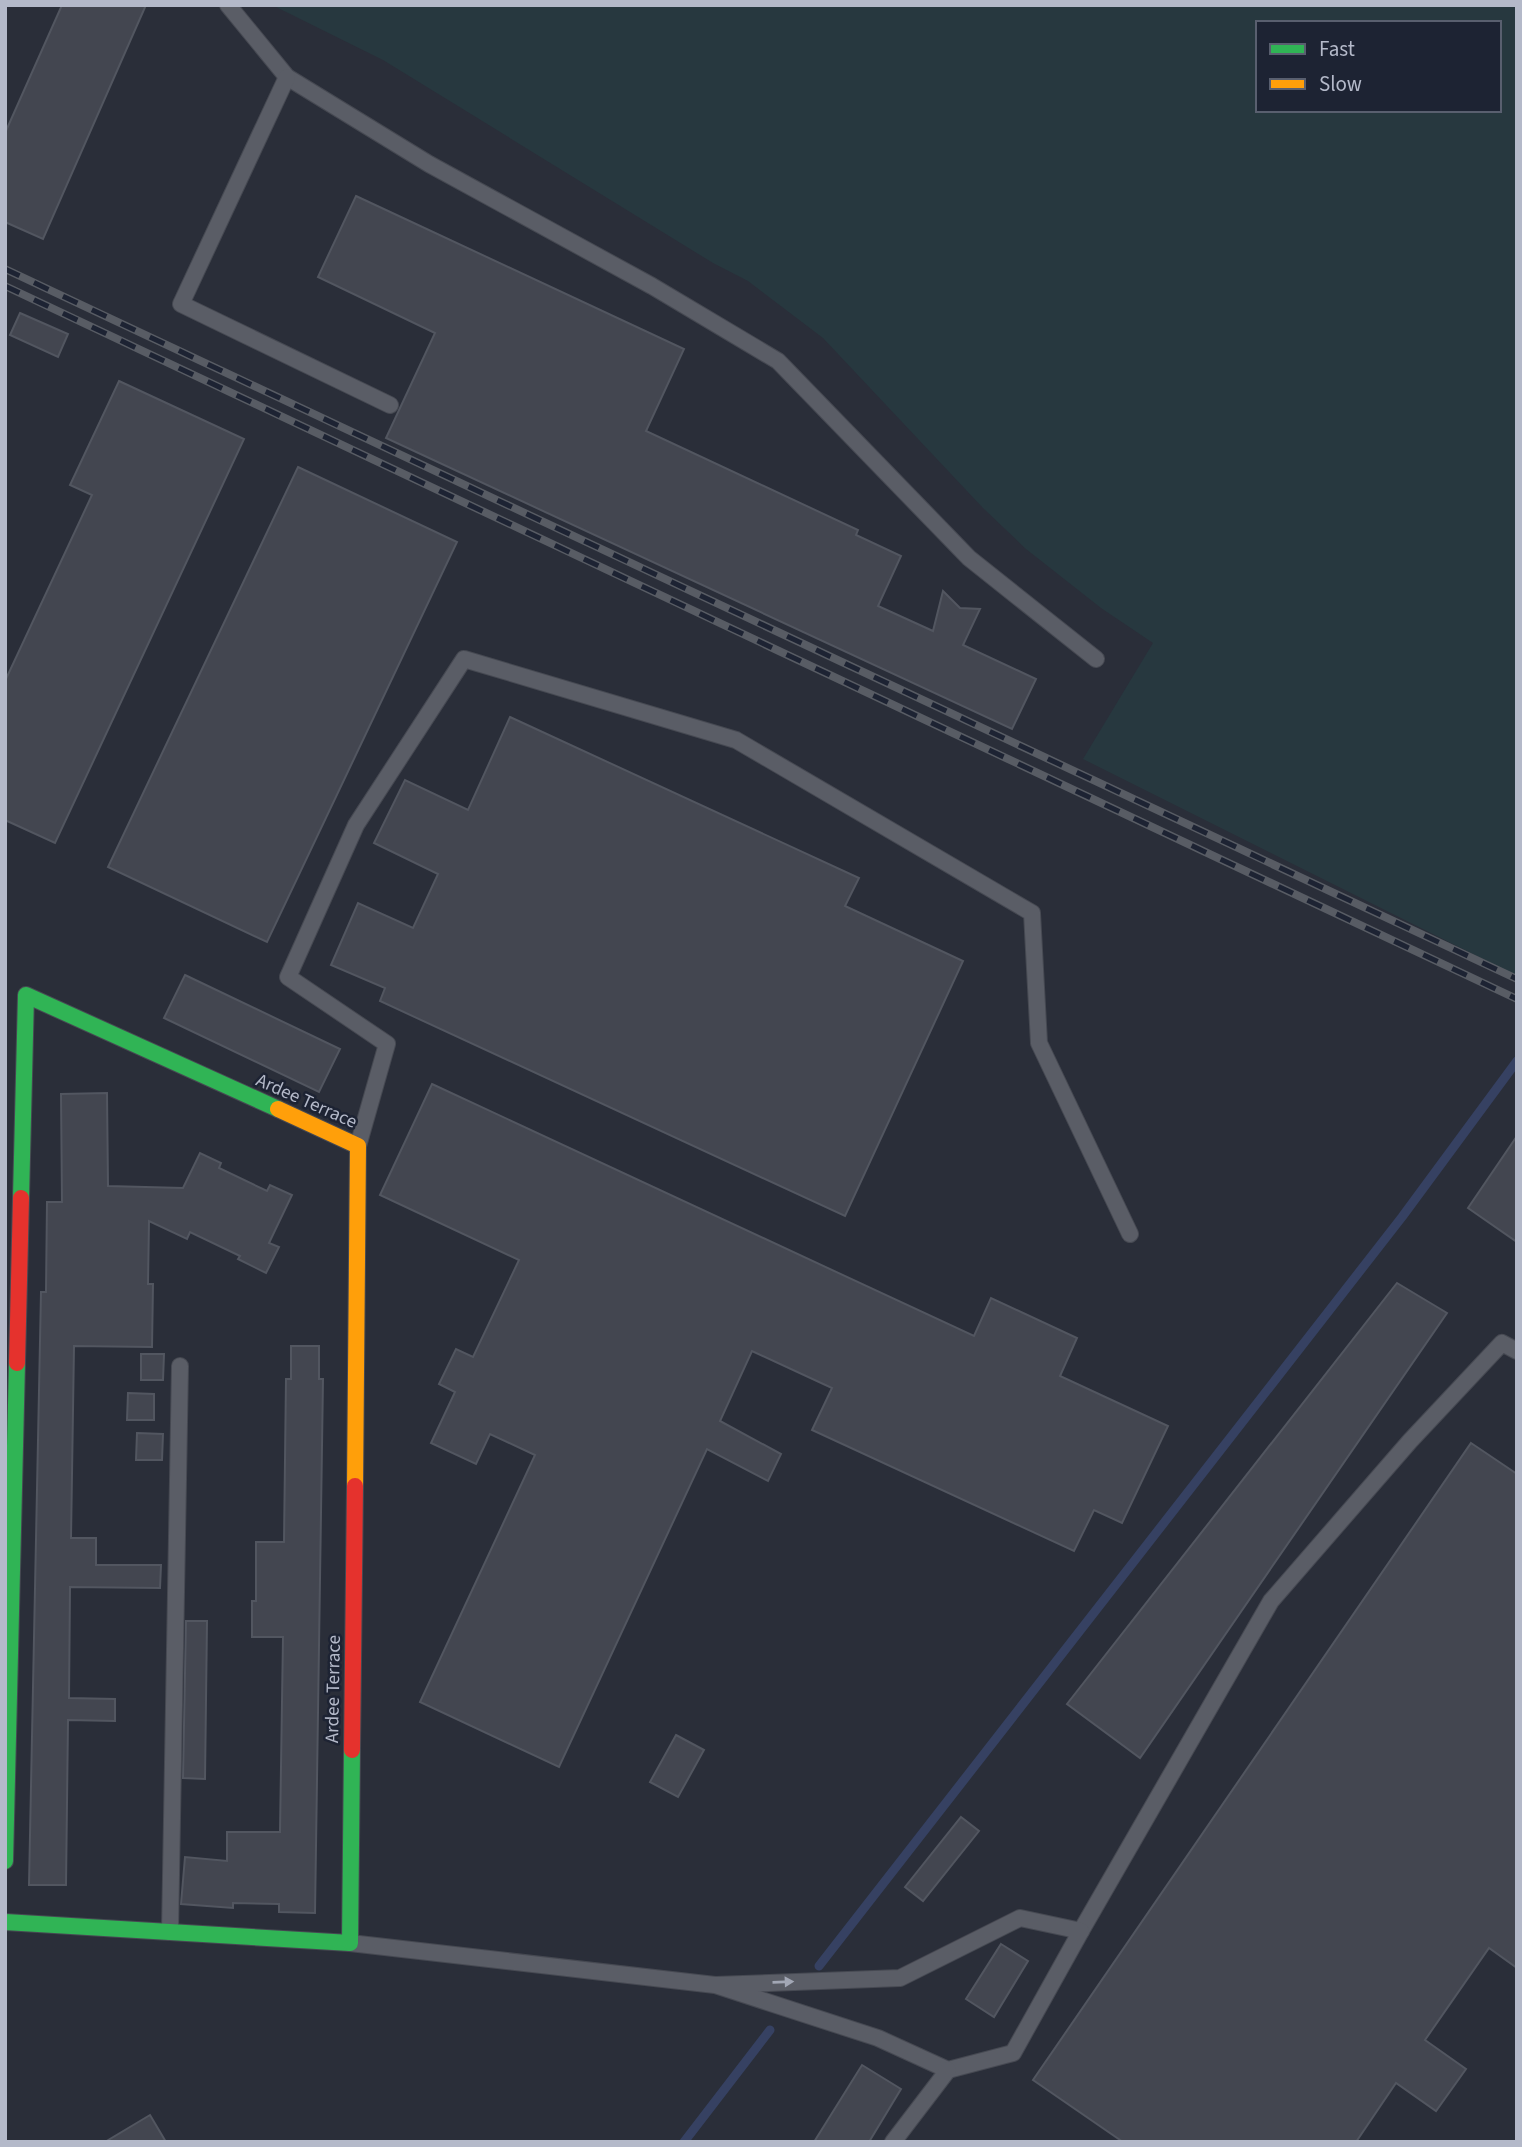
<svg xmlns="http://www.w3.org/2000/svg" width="1522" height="2147" font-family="'Source Sans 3',sans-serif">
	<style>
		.green { fill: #27383f; fill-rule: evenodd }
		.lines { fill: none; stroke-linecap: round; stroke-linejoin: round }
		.stream { stroke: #364162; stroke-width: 9 }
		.building { fill: #434650; stroke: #525660; stroke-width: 2 }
		.lane-casing { stroke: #464952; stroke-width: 18 }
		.fast-casing { stroke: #464952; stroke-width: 18 }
		.slow-casing { stroke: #464952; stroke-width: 18 }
		.jam-casing { stroke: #464952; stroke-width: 18 }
		.lane { stroke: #5a5d66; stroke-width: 16 }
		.fast { stroke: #30b455; stroke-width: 16 }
		.slow { stroke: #ff9f0a; stroke-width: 16 }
		.jam { stroke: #e5322d; stroke-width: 16 }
		.rail-casing { stroke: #585c64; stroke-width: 8 }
		.rail { stroke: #1d2333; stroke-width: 5; stroke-dasharray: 16; stroke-linecap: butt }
		.oneway { fill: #a2a7b5 }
		.labels { text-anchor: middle; stroke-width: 5; stroke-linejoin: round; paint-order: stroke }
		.street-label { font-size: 19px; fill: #b4b9c9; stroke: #1d2333 }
	</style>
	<rect width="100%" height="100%" fill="#2a2e39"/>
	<!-- green -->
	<path class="green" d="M272 5H1517V976L1083 759 1153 643 1101 608 1026 549 983 508 823 338 748 281 713 263 383 60ZM1258 23H1499V110H1258Z"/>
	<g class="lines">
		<!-- stream -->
		<g class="stream">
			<path d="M819 1966 1402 1217 1517 1061"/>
			<path d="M684 2142 770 2030"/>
		</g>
	</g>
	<!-- building -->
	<g class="building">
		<path d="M62 5H146L43 239 5 222V133Z"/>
		<path d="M356 196 684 349 646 431 858 530 856 535 901 556 878 606 933 631 943 591 960 608 980 609 963 645 1036 679 1012 729 386 438 435 333 318 277Z"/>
		<path d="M20 313 68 334 58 357 10 335Z"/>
		<path d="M119 381 244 439 55 843 5 820V681L92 495 70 485Z"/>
		<path d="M298 467 457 542 267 942 108 867Z"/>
		<path d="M510 717 859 878 845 906 963 961 845 1216 380 1001 385 988 331 965 358 903 413 928 438 874 374 843 405 780 468 810Z"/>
		<path d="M185 975 340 1049 319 1092 164 1018Z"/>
		<path d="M432 1084 974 1336 991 1298 1077 1338 1060 1376 1168 1426 1122 1523 1094 1510 1074 1551 812 1430 832 1388 752 1351 720 1421 781 1454 768 1481 707 1449 559 1767 420 1702 535 1455 490 1434 476 1464 431 1443 455 1392 439 1384 456 1349 473 1357 519 1260 380 1195Z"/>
		<path d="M107 1093 108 1186 183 1188 200 1153 221 1163 219 1168 267 1191 270 1185 292 1195 269 1243 279 1247 266 1273 238 1259 240 1256 190 1232 187 1239 149 1221 148 1284H153L152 1347 74 1346 71 1538H96V1565H161L160 1588 70 1587 69 1698 115 1699V1721L68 1720 66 1885H29L41 1292H46L47 1202H62L61 1094Z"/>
		<path d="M1517 1136V1242L1468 1208Z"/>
		<path d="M1397 1283 1447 1313 1140 1758 1067 1704Z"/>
		<path d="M291 1346H319V1379H323L315 1913 279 1912V1904L233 1903V1908L181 1904 185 1857 227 1861V1832H280L283 1637H252V1601H256V1542H284L286 1379H291Z"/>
		<path d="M141 1354H164L163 1380H141Z"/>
		<path d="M128 1393 154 1394V1420H127Z"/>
		<path d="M137 1433 163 1434 162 1460H136Z"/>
		<path d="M1471 1443 1517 1474V1968L1489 1948 1425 2040 1466 2069 1436 2111 1396 2083 1356 2142H1123L1033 2080Z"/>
		<path d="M186 1621H207L205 1779 183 1778Z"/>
		<path d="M676 1735 704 1750 678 1797 650 1782Z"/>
		<path d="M961 1817 979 1831 923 1901 905 1887Z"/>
		<path d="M1001 1944 1028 1961 994 2017 966 1999Z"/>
		<path d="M862 2065 901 2089 869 2142H814Z"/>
		<path d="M150 2115 166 2142H105Z"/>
	</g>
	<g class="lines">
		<defs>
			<g id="lane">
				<path d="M228 5 287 77 429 164 652 286 778 361 969 558 1096 659"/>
				<path d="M287 77 181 304 390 405"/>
				<path d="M358 1146 387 1044 288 977 356 825 464 659 736 740 1032 913 1039 1043 1130 1234"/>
				<path d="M1081 1931 1271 1601 1410 1441 1502 1343 1517 1351"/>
				<path d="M170 1932 180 1366"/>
				<path d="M350 1943 715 1985 900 1978 1020 1918 1081 1931 1013 2053 948 2070 878 2038 715 1985"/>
				<path d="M893 2142 948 2070"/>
			</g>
			<g id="fast">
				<path d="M21 1198 26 995 278 1109"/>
				<path d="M5 1861 17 1363"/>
				<path d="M5 1922 350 1943 352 1750"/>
			</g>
			<path id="slow" d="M278 1109 358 1146 355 1486"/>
			<g id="jam">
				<path d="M17 1363 21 1198"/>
				<path d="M352 1750 355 1486"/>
			</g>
		</defs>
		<!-- lane casing -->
		<use href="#lane" class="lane-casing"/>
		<!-- fast casing -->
		<use href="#fast" class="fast-casing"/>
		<!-- slow casing -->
		<use href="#slow" class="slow-casing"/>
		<!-- jam casing -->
		<use href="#jam" class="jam-casing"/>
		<!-- lane -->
		<use href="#lane" class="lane"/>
		<!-- fast -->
		<use href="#fast" class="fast"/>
		<!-- slow -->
		<use href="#slow" class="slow"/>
		<!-- jam -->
		<use href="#jam" class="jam"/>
		<defs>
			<g id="rail">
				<path d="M5 269 1517 979"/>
				<path d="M5 286 1517 999"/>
			</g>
		</defs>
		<!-- rail casing -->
		<use href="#rail" class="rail-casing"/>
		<!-- rail -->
		<use href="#rail" class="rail"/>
	</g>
	<!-- one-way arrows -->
	<defs><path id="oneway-solid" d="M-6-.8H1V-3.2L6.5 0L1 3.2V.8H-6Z" transform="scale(1.75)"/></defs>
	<use class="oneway" href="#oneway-solid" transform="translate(783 1982) rotate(-2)"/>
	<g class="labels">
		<!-- street labels -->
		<g class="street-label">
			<text transform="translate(307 1100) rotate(24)" y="7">Ardee Terrace</text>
			<text transform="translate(332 1689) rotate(-89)" y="7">Ardee Terrace</text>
		</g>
	</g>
	<!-- border -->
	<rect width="1522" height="2147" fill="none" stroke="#b4b9c9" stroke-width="14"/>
	<!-- legend -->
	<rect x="1256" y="21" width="245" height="91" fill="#1d2333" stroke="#595f6f" stroke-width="2"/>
	<rect x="1270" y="44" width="35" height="10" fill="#30b455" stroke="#595f6f" stroke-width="2"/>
	<text x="1319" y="56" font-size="21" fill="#b4b9c9">Fast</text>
	<rect x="1270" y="79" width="35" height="10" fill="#ff9f0a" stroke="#595f6f" stroke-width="2"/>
	<text x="1319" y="91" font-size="21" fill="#b4b9c9">Slow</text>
</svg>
